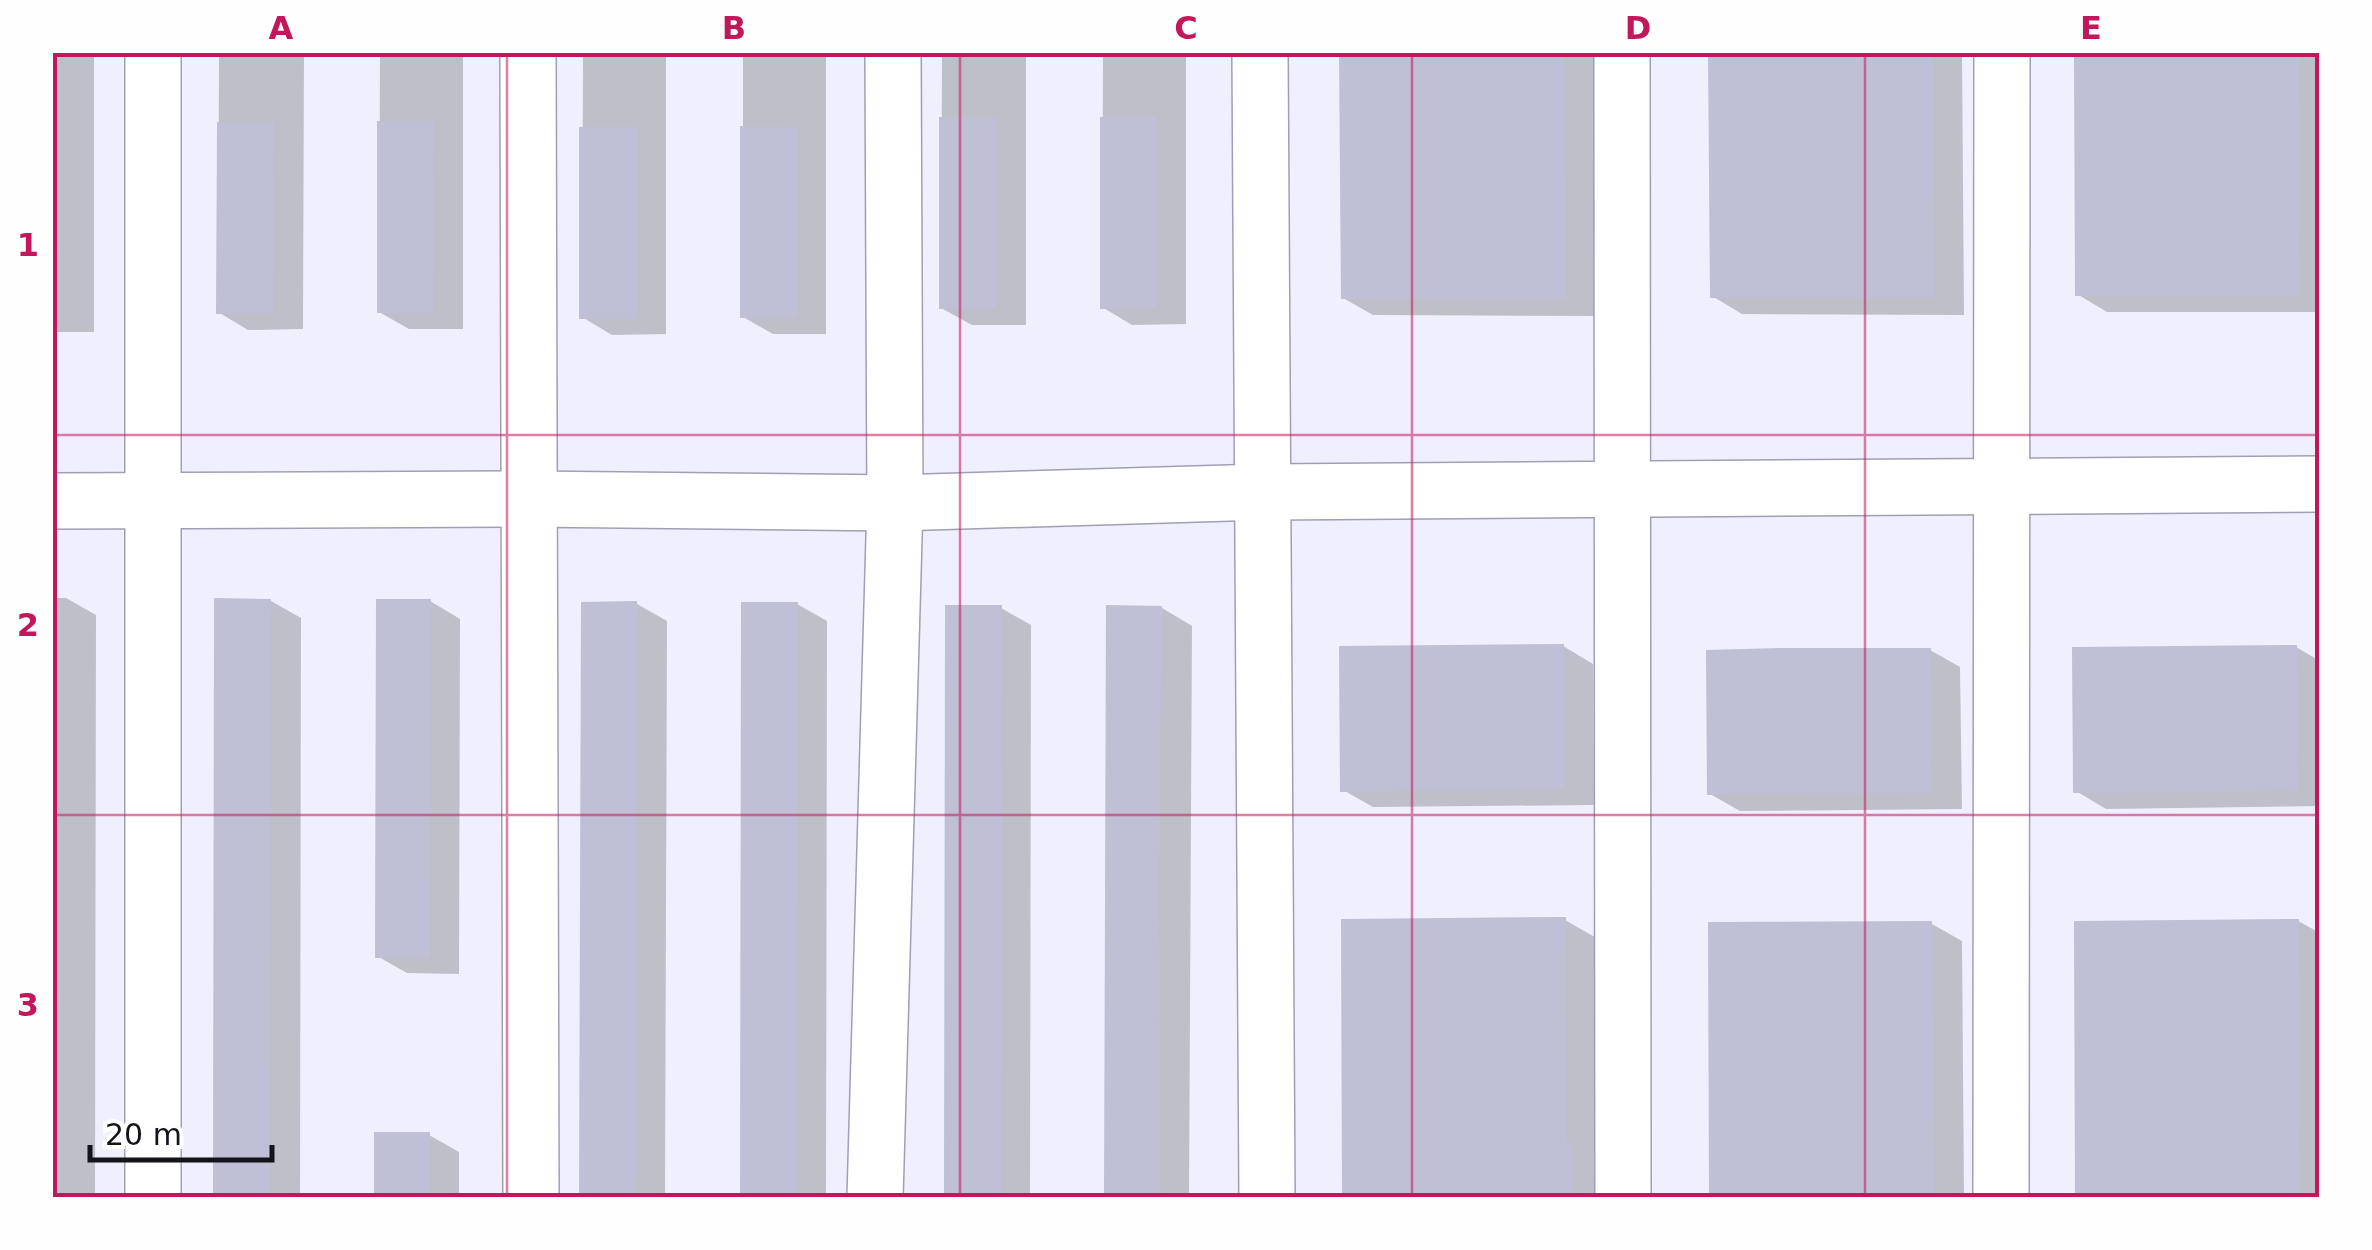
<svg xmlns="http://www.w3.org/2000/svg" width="2372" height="1250" font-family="'DejaVu Sans',sans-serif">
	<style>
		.shadow { fill: #0003 }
		.building { fill: #bfbfd5 }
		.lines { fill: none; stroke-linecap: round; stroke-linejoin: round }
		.minor-casing { stroke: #a09fb5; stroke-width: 58 }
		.minor { stroke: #fff; stroke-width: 55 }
		.grid { fill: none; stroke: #c2185b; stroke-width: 2.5; stroke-opacity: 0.55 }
		.neatline { fill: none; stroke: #c2185b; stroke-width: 4 }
		.grid-label { font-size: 32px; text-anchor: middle; font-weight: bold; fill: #c2185b }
	</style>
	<rect width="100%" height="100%" fill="#efeffd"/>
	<!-- shadow -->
	<g class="shadow">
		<rect x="52" y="52" width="42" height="280"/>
		<path d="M219 52H304L303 329 248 330 218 312Z"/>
		<path d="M380 52H463V329H409L379 312Z"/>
		<path d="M583 52H666V334L612 335 582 317Z"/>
		<path d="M743 52H826V334H773L743 317Z"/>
		<path d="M942 52H1026V325H972L941 308Z"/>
		<path d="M1103 52H1186V324L1132 325 1102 307Z"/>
		<path d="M1342 52H1594L1596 316 1373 315 1343 298Z"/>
		<path d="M1711 52H1962L1964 315 1742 314 1712 296Z"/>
		<path d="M2076 52H2320V312H2107L2077 294Z"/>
		<path d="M52 598H66L96 615 95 1198H52Z"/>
		<path d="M271 601 301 618 300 1198H215Z"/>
		<path d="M430 601 460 619 459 974 407 973 377 956Z"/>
		<path d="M637 604 667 621 665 1198H581Z"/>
		<path d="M797 604 827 621 826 1198H742Z"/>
		<path d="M1001 608 1031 625 1030 1198H946Z"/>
		<path d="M1162 608 1192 626 1189 1198H1107Z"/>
		<path d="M1563 646 1593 664 1594 805 1373 807 1343 790Z"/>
		<path d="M2296 647 2320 661V806L2106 809 2076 791Z"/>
		<path d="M1930 650 1960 667 1962 809 1740 811 1710 794Z"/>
		<path d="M1565 920 1600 940 1607 1198H1344Z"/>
		<path d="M2298 921 2320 933V1198H2077Z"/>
		<path d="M1932 924 1962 941 1964 1198H1712Z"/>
		<path d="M429 1135 459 1152V1198H376Z"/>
	</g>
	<!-- building -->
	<g class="building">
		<path d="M1339 52H1564L1566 300 1341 299Z"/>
		<path d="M1708 52H1933L1935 299 1710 298Z"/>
		<path d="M2074 52H2299L2300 296H2075Z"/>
		<path d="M1157 116 1156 308 1100 309V117Z"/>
		<path d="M939 117H997L996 309H939Z"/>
		<path d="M377 121H434L433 313H377Z"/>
		<path d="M217 122H274L273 314H216Z"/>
		<path d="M637 126V319H579V127Z"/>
		<path d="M740 126 797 127V318H740Z"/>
		<path d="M214 598 271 599 270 1198H213Z"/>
		<path d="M376 599H431L430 958H375Z"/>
		<path d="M637 601 636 1198H579L581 602Z"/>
		<path d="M741 602H798L796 1198H740Z"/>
		<path d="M945 605H1002L1001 1198H944Z"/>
		<path d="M1106 605 1162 606 1159 870 1160 1198H1104Z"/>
		<path d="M1564 644 1565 789 1340 792 1339 646Z"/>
		<path d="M2297 645 2298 791 2073 793 2072 647Z"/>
		<path d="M1782 648H1931L1932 793 1707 795 1706 650Z"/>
		<path d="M1566 917 1567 1143H1572L1573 1198H1342L1341 919Z"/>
		<path d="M2299 919 2300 1198H2075L2074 921Z"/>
		<path d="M1932 921 1935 1198H1709L1708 922Z"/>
		<rect x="374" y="1132" width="56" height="66"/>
	</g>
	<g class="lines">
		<defs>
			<g id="minor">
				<path d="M528 52 531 1198"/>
				<path d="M1260 52 1267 1198"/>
				<path d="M1622 52 1623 1198"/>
				<path d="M52 501 528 499 895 503 1263 492 2320 484"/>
				<path d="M153 1198V52"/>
				<path d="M875 1198 895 503 893 52"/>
				<path d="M2001 1198 2002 52"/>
			</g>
		</defs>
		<!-- minor casing -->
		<use href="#minor" class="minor-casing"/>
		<!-- minor -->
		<use href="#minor" class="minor"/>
	</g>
	<!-- grid -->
	<path class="grid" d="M507 52V1198M960 52V1198M1412 52V1198M1865 52V1198M52 435H2320M52 815H2320"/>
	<!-- border -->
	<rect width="2372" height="1250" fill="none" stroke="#fefefe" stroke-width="110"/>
	<!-- scale -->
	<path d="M90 1145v15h182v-15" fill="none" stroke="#13131a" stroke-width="5"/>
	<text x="105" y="1145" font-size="30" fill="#13131a" stroke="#fefefe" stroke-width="8" paint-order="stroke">20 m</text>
	<rect x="55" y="55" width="2262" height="1140" class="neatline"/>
	<g class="grid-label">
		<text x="281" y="39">A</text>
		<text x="734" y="39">B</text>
		<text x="1186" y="39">C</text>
		<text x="1638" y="39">D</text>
		<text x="2091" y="39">E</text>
		<text x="28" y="256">1</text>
		<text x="28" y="636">2</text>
		<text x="28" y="1016">3</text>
	</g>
</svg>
